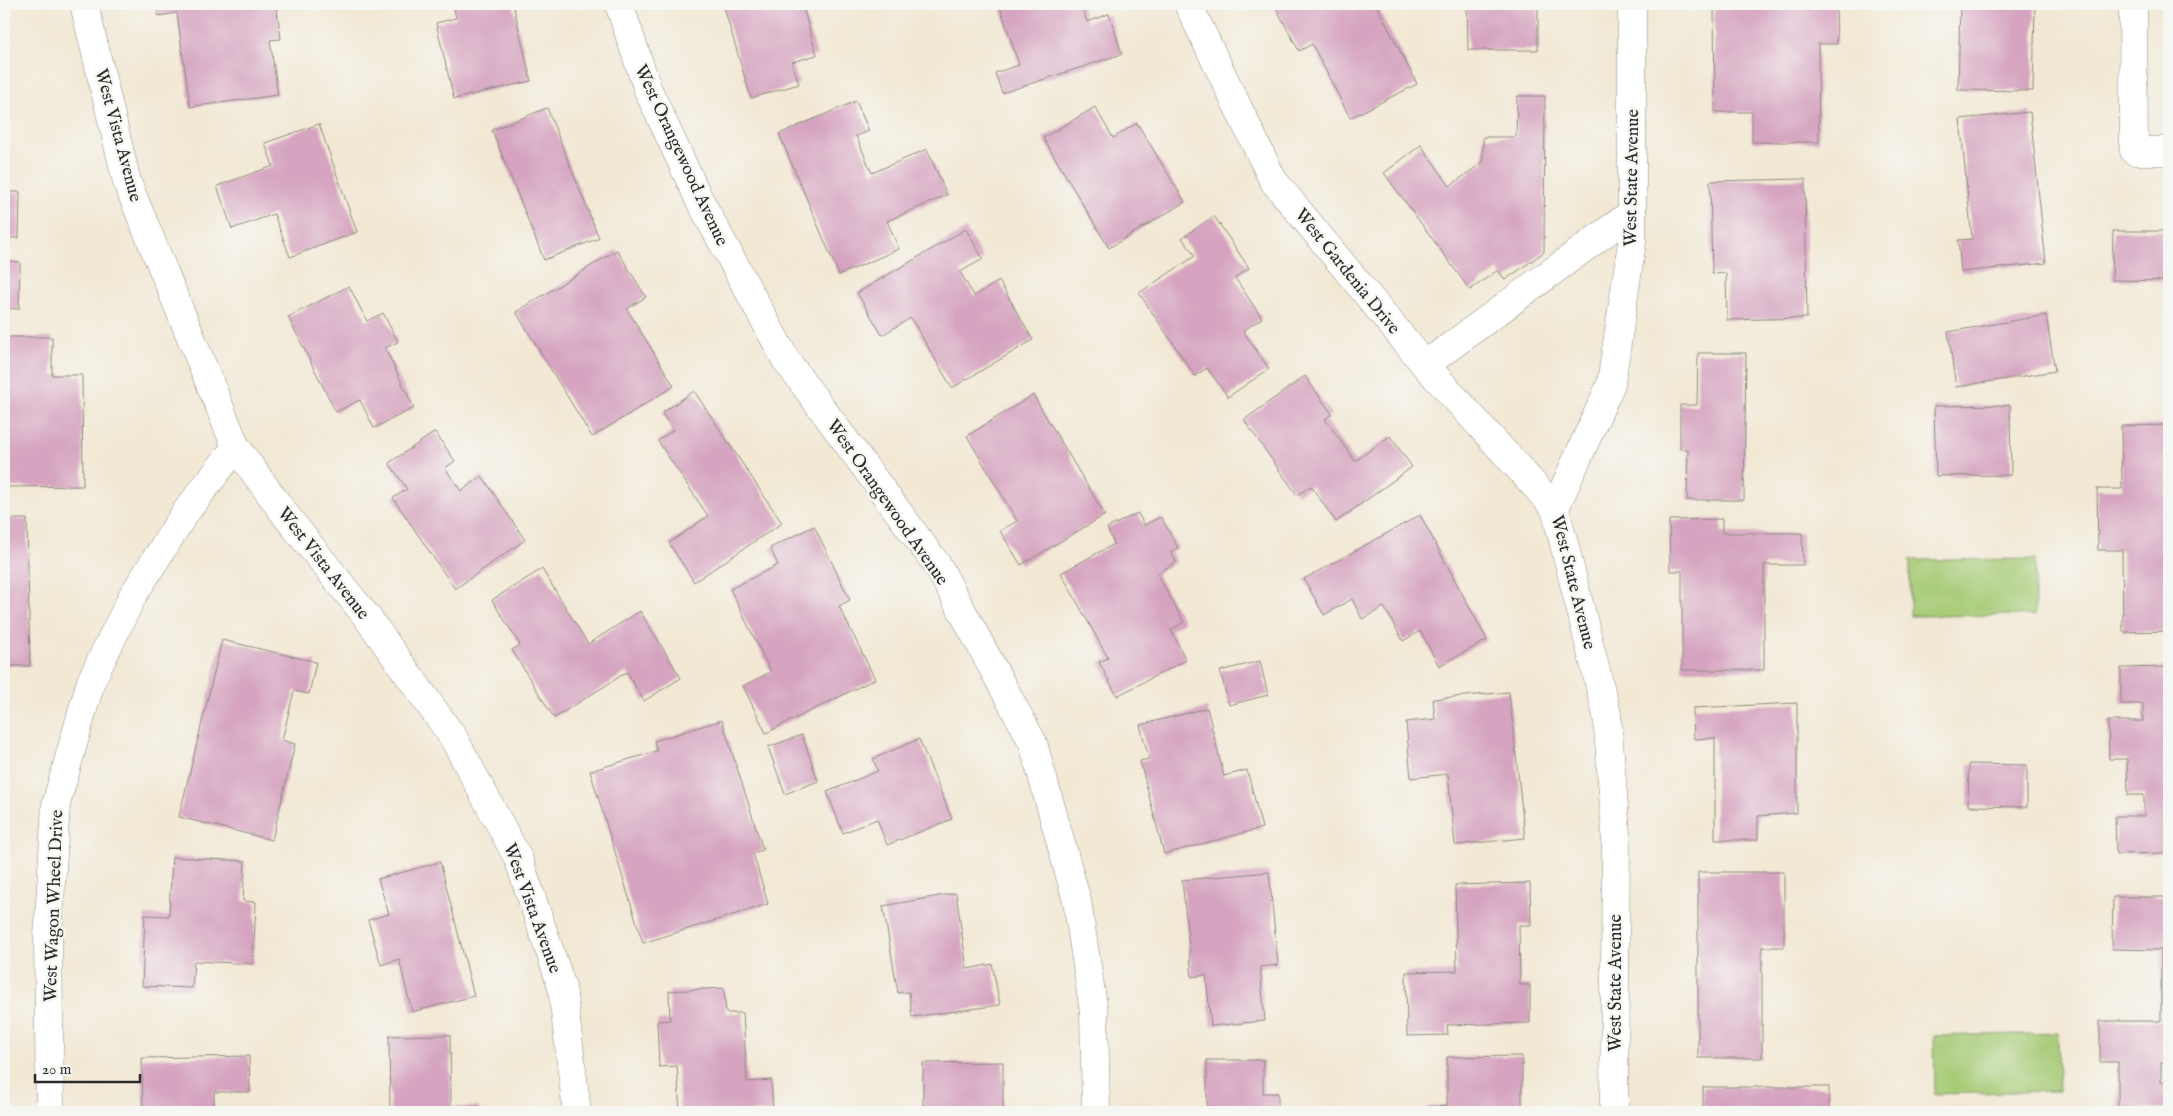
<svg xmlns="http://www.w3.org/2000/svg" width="2173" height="1116" font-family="'IM FELL English',serif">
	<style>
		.green { fill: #a6ca74; stroke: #687a50 }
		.building { fill: #d6a4c0 }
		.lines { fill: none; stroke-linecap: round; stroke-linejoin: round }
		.minor-casing { stroke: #8e8a80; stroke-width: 29 }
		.minor { stroke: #fff; stroke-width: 28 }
		.labels { text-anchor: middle; stroke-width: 5; stroke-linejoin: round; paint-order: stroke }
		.street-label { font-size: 18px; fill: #2b2b2b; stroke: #f6f6f2 }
	</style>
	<rect width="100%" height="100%" fill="#f6f6f2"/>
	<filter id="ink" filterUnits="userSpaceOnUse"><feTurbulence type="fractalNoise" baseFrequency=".02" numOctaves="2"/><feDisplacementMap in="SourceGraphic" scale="10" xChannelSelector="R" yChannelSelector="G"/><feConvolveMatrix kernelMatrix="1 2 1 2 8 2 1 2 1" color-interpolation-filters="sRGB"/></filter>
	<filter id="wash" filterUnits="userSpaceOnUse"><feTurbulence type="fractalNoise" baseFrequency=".0096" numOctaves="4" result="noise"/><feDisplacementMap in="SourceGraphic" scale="20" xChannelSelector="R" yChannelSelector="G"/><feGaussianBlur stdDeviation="1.12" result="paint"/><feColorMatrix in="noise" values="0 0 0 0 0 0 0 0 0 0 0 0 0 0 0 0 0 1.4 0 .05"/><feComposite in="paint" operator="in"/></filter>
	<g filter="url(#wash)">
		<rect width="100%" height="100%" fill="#f2e8d4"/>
		<!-- green -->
		<g class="green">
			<path d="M2035 559V615L1910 616V560Z"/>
			<path d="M2058 1033 2059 1091 1935 1094 1934 1036Z"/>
		</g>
		<g id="blocks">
			<!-- building -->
			<g class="building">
				<path d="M157 4H276L281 39 270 40 278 95 190 107 177 13 158 16Z"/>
				<path d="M453 4H513L531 81 454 99 436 23 456 18Z"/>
				<path d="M723 4H802L817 55 792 62 799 84 751 98Z"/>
				<path d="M999 4H1081L1087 22 1109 14 1122 54 1002 93 995 73 1019 65Z"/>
				<path d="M1274 4H1376L1417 84 1350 118 1312 44 1299 51Z"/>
				<path d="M1467 4H1538V50H1468Z"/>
				<path d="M1714 4H1836L1837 44H1818L1819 142H1752V112H1715Z"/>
				<path d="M1960 4H2035L2033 91 1958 90Z"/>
				<path d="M1517 96H1545L1544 252 1505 280 1498 270 1470 290 1384 173 1421 145 1450 186 1483 162V137H1516Z"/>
				<path d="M856 101 869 131 856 136 872 173 927 149 947 195 887 221 899 249 839 275 779 134Z"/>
				<path d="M1095 107 1113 138 1137 123 1185 202 1109 248 1043 138Z"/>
				<path d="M547 108 599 238 544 260 492 130Z"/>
				<path d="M2030 112 2046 263 1961 272 1958 240 1972 239 1960 119Z"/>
				<path d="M319 124 357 232 290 257 274 214 232 229 217 186 273 166 265 143Z"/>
				<path d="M4 158H8V192H20L19 238H6L5 261 20 262 19 309 4 308Z"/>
				<path d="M1805 179 1807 318 1727 320 1726 273 1712 274 1710 181Z"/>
				<path d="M1214 216 1249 268 1235 278 1262 318 1243 331 1269 369 1228 397 1207 368 1195 376 1139 293 1195 256 1182 238Z"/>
				<path d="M966 229 983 259 960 272 974 296 999 281 1033 340 952 388 911 318 882 335 857 293Z"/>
				<path d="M2113 231H2169V281L2112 280Z"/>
				<path d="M617 250 646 297 627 309 674 386 592 437 516 312Z"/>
				<path d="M349 286 367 321 383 313 398 342 385 348 414 408 374 428 360 400 336 412 288 317Z"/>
				<path d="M2046 315 2055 371 1956 387 1948 332Z"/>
				<path d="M4 337H52V375H82L83 486 4 487Z"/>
				<path d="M1698 353H1746L1744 500H1687L1688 449H1680V405H1697Z"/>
				<path d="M1305 376 1332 414 1325 419 1355 461 1390 436 1412 467 1336 522 1311 486 1297 495 1244 420Z"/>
				<path d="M694 391 782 523 694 582 669 543 708 516 658 441 673 430 662 413Z"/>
				<path d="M1033 395 1105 515 1021 565 1000 531 1017 521 967 436Z"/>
				<path d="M2010 405 2011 475 1936 476 1934 406Z"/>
				<path d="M2169 425V631L2123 632 2122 550H2098L2097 489H2122L2121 426Z"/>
				<path d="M435 432 455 461 445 468 461 491 482 476 525 540 455 589 393 498 407 489 389 463Z"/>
				<path d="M1138 513 1144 525 1161 517 1178 548 1171 552 1176 562 1157 574 1184 622 1171 630 1186 660 1117 696 1099 662 1108 658 1061 573 1114 544 1107 528Z"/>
				<path d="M1420 515 1487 640 1439 666 1420 631 1403 641 1384 607 1362 619 1352 599 1324 615 1304 579Z"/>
				<path d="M4 519H27L30 666H4Z"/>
				<path d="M1722 519V533H1802L1803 565H1764V670H1682V571H1670L1669 520Z"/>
				<path d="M814 526 850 600 839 606 875 679 766 733 743 686 771 672 730 589 778 565 770 548Z"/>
				<path d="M542 569 588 644 640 611 681 678 644 701 627 672 554 718 512 650 520 645 492 600Z"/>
				<path d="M222 640 316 662 309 694 294 691 282 740 295 744 272 840 179 817Z"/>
				<path d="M1260 661 1268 695 1229 705 1220 671Z"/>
				<path d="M2169 667V853L2116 854 2115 816H2144V795H2128L2127 759H2109L2108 721H2143V704H2121V668Z"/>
				<path d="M1509 692 1525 838 1455 845 1448 774 1411 778 1406 722 1435 719 1433 699Z"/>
				<path d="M1797 703V813L1758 816V840H1715V738L1694 739 1693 708Z"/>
				<path d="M1207 708 1224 776 1247 770 1262 828 1164 854 1140 761 1149 759 1140 725Z"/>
				<path d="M722 720 763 850 753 853 768 904 643 943 590 771 657 751 654 741Z"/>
				<path d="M802 735 818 781 785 794 768 747Z"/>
				<path d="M919 739 952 819 887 845 877 819 843 833 827 792 878 771 873 759Z"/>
				<path d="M1969 764 2027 765V807L1968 806Z"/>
				<path d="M172 857 245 861 243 901 256 902 253 964 194 961 192 988 142 986 145 915 169 916Z"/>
				<path d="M440 862 474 996 412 1012 399 959 381 965 368 920 389 914 378 879Z"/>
				<path d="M1269 872 1278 965 1260 967 1265 1021 1211 1026 1206 975 1192 977 1182 880Z"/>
				<path d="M1698 872H1784V947H1762V1058H1698Z"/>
				<path d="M1530 883 1531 925H1519L1520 985H1530V1023L1447 1025 1448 1035 1407 1036 1406 972 1457 971 1455 885Z"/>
				<path d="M956 893 967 969 992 964 1000 1005 912 1017 909 992 898 993 883 906Z"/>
				<path d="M2113 897H2169V1063H2161V1082H2169V1109L2118 1108V1062H2100V1021H2161V950L2112 949Z"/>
				<path d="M724 988 726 1013H743L747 1082 771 1080 773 1112H680L677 1066 659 1067 657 1021 670 1020 669 991Z"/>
				<path d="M450 1035 451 1107H479V1112H390L389 1036Z"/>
				<path d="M249 1056 250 1092H214V1112H143L142 1058Z"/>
				<path d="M1522 1056V1112H1428V1107L1447 1106V1057Z"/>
				<path d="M1207 1060H1263V1093H1278V1112H1207Z"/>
				<path d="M1003 1062V1112H923V1063Z"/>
				<rect x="1703" y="1087" width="126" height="25"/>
			</g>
		</g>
	</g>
	<g filter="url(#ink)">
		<use href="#blocks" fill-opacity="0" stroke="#8e8a80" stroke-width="1"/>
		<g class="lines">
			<defs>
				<g id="minor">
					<path d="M84 4 127 182 236 447 287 517 367 617 453 737 518 858 562 987 577 1112"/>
					<path d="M619 4 648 90 699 199 786 360 938 566 1033 743 1077 901 1094 1012 1096 1112"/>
					<path d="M1188 4 1273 180 1425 365 1555 508"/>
					<path d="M2133 4 2134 151H2169"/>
					<path d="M1425 365 1632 213"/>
					<path d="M50 1112 48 936 56 804 91 681 133 595 185 513 236 447"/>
					<path d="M1614 1112 1616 834 1607 715 1555 508 1611 384 1632 242V4"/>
				</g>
			</defs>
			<!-- minor casing -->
			<use href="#minor" class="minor-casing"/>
			<!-- minor -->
			<use href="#minor" class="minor"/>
		</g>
	</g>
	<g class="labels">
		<!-- street labels -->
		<g class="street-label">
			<text transform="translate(119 135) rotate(75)" y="6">West Vista Avenue</text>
			<text transform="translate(682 155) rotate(65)" y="6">West Orangewood Avenue</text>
			<text transform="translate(1631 178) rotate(-89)" y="6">West State Avenue</text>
			<text transform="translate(1348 271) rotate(51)" y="6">West Gardenia Drive</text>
			<text transform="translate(888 502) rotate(55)" y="6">West Orangewood Avenue</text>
			<text transform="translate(324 563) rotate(52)" y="6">West Vista Avenue</text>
			<text transform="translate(1574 582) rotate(76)" y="6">West State Avenue</text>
			<text transform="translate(53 906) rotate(-88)" y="6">West Wagon Wheel Drive</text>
			<text transform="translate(533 908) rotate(70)" y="6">West Vista Avenue</text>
			<text transform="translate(1615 983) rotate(-90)" y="6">West State Avenue</text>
		</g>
	</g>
	<!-- margin -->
	<rect width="2173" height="1116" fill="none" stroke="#f6f6f2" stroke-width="20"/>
	<!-- scale -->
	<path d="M35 1074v8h105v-8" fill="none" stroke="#2b2b2b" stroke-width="2.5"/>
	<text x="42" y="1074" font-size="15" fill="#2b2b2b" stroke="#f6f6f2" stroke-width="4" paint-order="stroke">20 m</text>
</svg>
